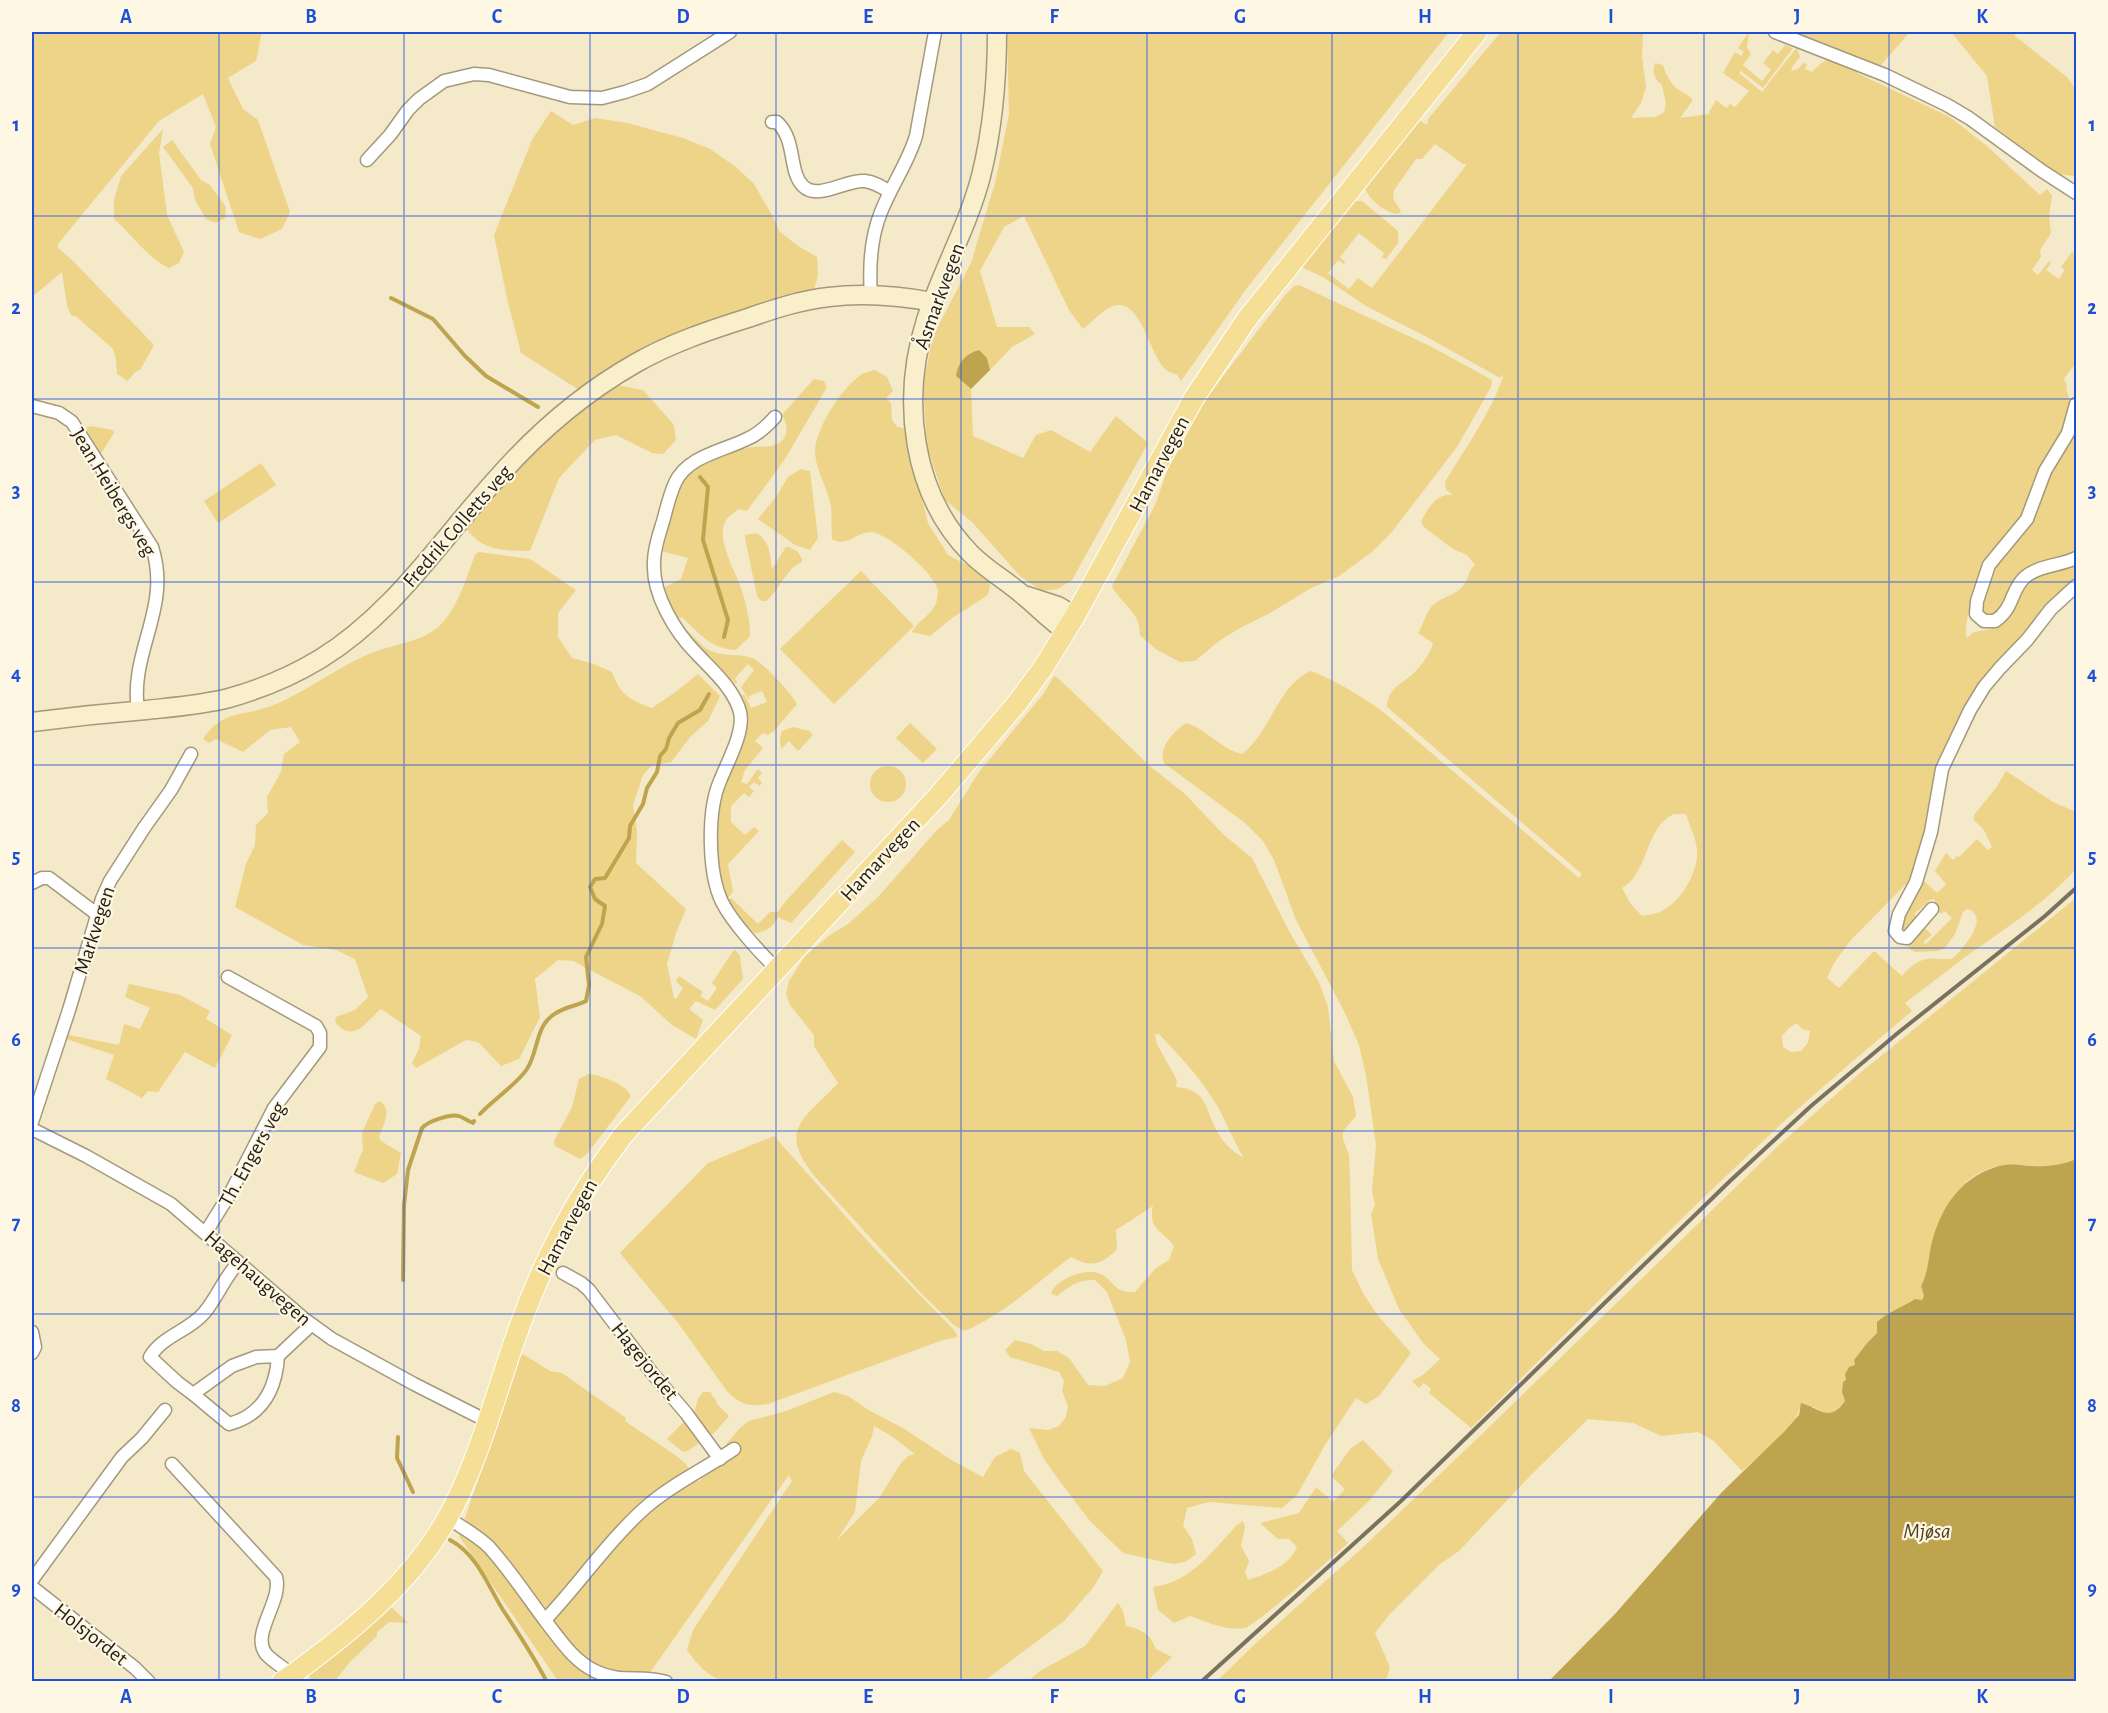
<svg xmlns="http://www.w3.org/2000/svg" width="2108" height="1713" font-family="'Alegreya Sans',sans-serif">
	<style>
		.green { fill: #edd489; fill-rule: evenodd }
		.water { fill: #bfa44f }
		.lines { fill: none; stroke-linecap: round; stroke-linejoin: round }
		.stream { stroke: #bfa44f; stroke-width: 4 }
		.street-casing { stroke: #a3997b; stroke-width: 15 }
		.secondary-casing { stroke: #a3997b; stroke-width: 21 }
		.primary-casing { stroke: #fff; stroke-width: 22 }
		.street { stroke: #fff; stroke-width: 12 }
		.secondary { stroke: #faefcb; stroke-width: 18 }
		.primary { stroke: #f5df97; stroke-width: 20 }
		.rail { stroke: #79725e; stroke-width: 4 }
		.grid { fill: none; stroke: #1d4ed8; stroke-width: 1.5; stroke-opacity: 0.55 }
		.labels { text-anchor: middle; stroke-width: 4.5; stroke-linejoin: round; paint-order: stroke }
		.street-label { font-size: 21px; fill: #231f13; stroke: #fdf7e4 }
		.water-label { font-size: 22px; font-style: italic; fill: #4d411d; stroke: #fdf7e4 }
		.neatline { fill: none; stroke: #1d4ed8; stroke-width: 2 }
		.grid-label { font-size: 20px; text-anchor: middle; font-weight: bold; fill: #1d4ed8 }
	</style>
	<rect width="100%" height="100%" fill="#f4e9c9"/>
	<!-- green -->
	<g class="green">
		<path d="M32 32H262L256 61 228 78 243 109 258 120 290 212 282 229 260 239 239 232 210 144 216 127 203 94 159 121 58 244V248L74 262 154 345 140 370 135 372 128 381 117 374 116 359 113 349 77 317 71 315 67 305 62 272 32 297Z"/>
		<path d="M1007 32H1449L1247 288 1181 381 1177 374C1175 374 1170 373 1168 371 1151 361 1143 303 1118 305 1105 306 1093 322 1083 329L1069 310 1024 216 1004 227 980 271 997 327H1029L1035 334 1012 347 990 370 987 358 956 376 971 389 973 436 1023 458 1036 435 1051 430 1090 452 1116 416 1148 443 1072 580 1058 589 1042 591 1020 576 972 522 945 500 927 447 923 385 933 336 971 263 995 183 1009 114Z"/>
		<path d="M1501 32H1643L1642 57 1646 87 1641 103 1631 118 1656 117 1664 112 1666 103 1662 85C1654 79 1652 73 1655 63L1663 65C1666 74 1669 81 1676 88 1681 92 1688 94 1693 100L1680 118 1710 114 1709 112 1716 100 1726 108 1730 104 1735 107 1749 91 1723 73 1735 52 1741 56 1744 52 1738 48 1749 32 1747 47 1751 54 1743 65 1762 81 1771 70 1763 63 1773 50 1778 54 1785 45 1793 48 1763 88 1741 71 1739 73 1762 92 1797 47 1800 57 1792 67 1791 71 1798 69 1804 62 1807 65 1805 69 1812 72C1832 51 1835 59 1859 67L1857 73 1950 117 1988 147 2040 195 2047 189 2052 196 2049 216 2051 233 2040 250 2041 257 2032 270 2038 275 2049 261 2051 263 2046 270 2059 279 2065 270 2061 267 2072 252 2075 254 2076 252V364L2071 369 2064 379 2067 385 2066 390C2076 410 2065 430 2056 450 2048 466 2041 484 2033 500 2016 529 1957 606 1967 638L1974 632 1991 629 2006 620 2016 596 2030 578 2076 561V582L1984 682 1932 808 1916 869 1906 884 1850 941 1834 963 1827 978 1839 988 1874 951 1902 976C1921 955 1925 959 1952 959 1962 950 1992 916 1967 909L1963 912 1955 934 1944 949 1938 951 1915 952 1911 950 1906 943 1922 925 1932 935 1923 942 1926 944 1952 918 1945 911 1941 914 1932 905 1935 902 1934 899 1930 900 1915 913V915L1919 916 1904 933 1899 927 1924 881 1937 893 1946 884 1935 871 1946 853 1953 860 1957 856 1959 857 1977 839 1988 850 1992 847 1984 830 1974 820V815L1996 788 2006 771 2053 802 2076 812V869C2044 904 2006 928 1968 955 1947 971 1926 987 1905 1003L1912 1011C1871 1046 1830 1080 1791 1115 1681 1216 1577 1323 1471 1428L1429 1393 1431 1389 1424 1383 1419 1388 1412 1381 1423 1375 1440 1359 1423 1343 1399 1309 1378 1259 1371 1214 1375 1205 1372 1191 1376 1145 1366 1075 1359 1045 1344 1011 1296 920 1274 860 1263 841 1245 823 1164 763C1158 748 1174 730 1187 723 1207 730 1221 749 1242 754 1270 733 1278 685 1311 671 1337 681 1359 695 1382 711L1579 878 1582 874 1387 707C1387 692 1398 685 1408 678 1418 671 1430 655 1433 643L1418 633C1424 624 1425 612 1434 604 1443 597 1456 595 1463 586 1469 579 1468 571 1475 565L1467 555 1453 549 1424 527 1421 522C1427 509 1437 492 1453 495L1446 490 1445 482C1466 447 1491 413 1504 374L1500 378 1425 336 1366 306 1323 277 1297 265 1353 201H1362L1398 231V243L1386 259 1383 258 1381 260 1384 253 1359 233 1340 257 1345 262 1344 264 1338 260 1328 273 1349 289 1358 278 1372 288 1467 164H1463L1435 144 1422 159H1416L1394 190 1393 199 1401 211 1398 214C1385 213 1365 197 1365 185L1416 118 1427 125 1428 119ZM1674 814H1686C1689 826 1696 837 1697 850 1699 871 1681 903 1660 912 1655 914 1648 915 1642 916L1630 903 1622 888C1649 873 1645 826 1674 814ZM1797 1023 1802 1029 1810 1031 1808 1043 1801 1051 1791 1052 1783 1047 1782 1036 1789 1028Z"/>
		<path d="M1794 32H1910L1880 66Z"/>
		<path d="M1951 32H2015V36L2067 77 2076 90V176L2056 174 1995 127 1987 76Z"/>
		<path d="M551 111 573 125 595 118 627 123 683 138 710 149 736 167 754 184 772 215 779 231 798 246 817 257 818 275 814 290 616 367 579 390 521 353 507 298 494 235 532 140Z"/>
		<path d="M163 129 159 153 167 215 184 252 179 263 169 268C150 260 131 234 114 219V200L121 176Z"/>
		<path d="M172 140 201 180 210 185 226 207 225 218 216 223 206 219 195 200 193 188 163 147Z"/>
		<path d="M1299 285 1430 346 1492 380 1491 387 1457 447 1391 533 1372 552 1339 576 1311 588 1270 613 1240 628 1219 641 1195 661 1180 662 1157 650 1140 635C1140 610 1122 606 1112 586L1155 505 1173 454 1205 400 1285 295 1294 286Z"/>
		<path d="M875 370 887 377 893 391 886 398 891 403 892 420 897 427 904 428 928 523 948 555 975 569 987 577 990 585 988 594 982 599 952 618 930 636 912 632C918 620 934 614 937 600 937 599 938 592 938 591 936 574 887 532 870 532 857 532 846 548 832 539 831 528 832 517 831 506 828 488 816 472 815 452 815 429 842 387 862 374 866 372 871 371 875 370Z"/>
		<path d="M814 379 824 381 827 387 785 459 747 511 738 509C734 513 727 517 725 522 716 542 738 575 743 594 747 608 750 621 750 636L736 650C711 649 700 634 683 618H676L670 606 665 587 681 579 688 558 661 551C667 527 670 497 685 477 696 462 734 449 752 447 760 446 771 448 779 443 789 437 788 425 782 415Z"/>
		<path d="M616 385 643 390 674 425 676 440 663 454 652 453 616 435 595 440 559 478 530 551C502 550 483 552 465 527L507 478 561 425Z"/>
		<path d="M2076 418V553L2043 564 1995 617 1986 616 1981 611V606L1992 570 2046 477Z"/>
		<path d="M90 426 113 430 114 433 100 455H98L85 433 86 428Z"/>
		<path d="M261 463 276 485 218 523 204 501Z"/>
		<path d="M801 469 810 471 818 538 810 550 795 545 758 519 776 497 788 477Z"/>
		<path d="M756 533C770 540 770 555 772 569L786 547H789L798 552 802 559V562C787 567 779 591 766 601H761L757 596 745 538V535Z"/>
		<path d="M479 552 530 559 576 590 558 613V637L572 658 594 664 612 672C620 695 630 700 652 708L674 693 698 674 720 696 708 721 691 736 671 762 651 766 643 775 633 805 637 831 636 863 686 909 676 933 667 964 674 998 676 999 683 988 676 981 679 976 703 992 700 996 708 1001 717 988 712 983 733 951 735 950 740 956 743 979 715 1010 696 1001 689 1009 703 1020 696 1039 672 1025 640 996 573 961 558 960 535 979 540 1017 519 1059 501 1066 478 1042 466 1040 416 1068 412 1063 419 1049 421 1036 381 1009C366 1021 354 1045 335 1022L336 1017 355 1010 368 997 355 959 336 950 303 945 235 907 246 864 255 845 256 825 268 813 267 797 281 772 284 754 300 742 291 727 270 730 243 752 216 739 209 743 203 739C222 710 241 717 271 706 308 692 340 664 377 651 400 643 427 641 444 621 459 603 467 577 475 555Z"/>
		<path d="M861 571 914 626 834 704 780 649Z"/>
		<path d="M683 627C693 634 700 646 711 651 725 657 739 653 752 658 764 663 791 693 797 704L774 731 768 735 763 733 755 741 763 748 745 770 741 782 747 784 758 769 762 773 758 778 762 783 759 786 754 782 749 787 754 791 749 797 744 793 731 806V822L745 835 754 827 759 831 728 864 733 892 727 899C717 870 712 833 719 802 725 770 756 726 742 695L744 694 751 708 767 702 762 691 749 696V700L741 687 754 670 748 664 736 677 735 679 737 682 736 684 732 680 728 681 681 628Z"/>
		<path d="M1054 676 1058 678 1151 767 1185 794 1224 835 1252 858 1289 931 1319 982 1328 1007 1334 1061 1353 1097 1356 1116 1343 1131V1139L1349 1155 1350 1180 1352 1270 1363 1293 1378 1316 1411 1353 1379 1396 1366 1404 1356 1398 1325 1445 1297 1495 1282 1508 1209 1502 1187 1508 1183 1526 1192 1539 1196 1554 1185 1562 1173 1564 1123 1553 1090 1521 1058 1479 1044 1459 1029 1428 1048 1430 1059 1426 1066 1417 1068 1406 1062 1391 1064 1381 1059 1372 1010 1357 1005 1350 1015 1340 1031 1344 1044 1351H1057L1069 1358 1088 1385 1105 1386 1123 1378 1130 1362 1126 1340 1107 1292 1095 1280C1079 1279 1069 1286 1057 1296L1051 1293C1058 1279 1082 1269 1098 1273 1114 1278 1112 1294 1135 1292L1156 1268 1169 1260 1174 1246C1161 1229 1148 1230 1153 1206L1116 1230 1117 1249C1101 1265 1092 1268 1071 1257 1037 1282 1004 1315 964 1331L954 1325 919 1291 816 1178C776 1129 804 1120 838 1083L814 1046V1035L790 1005 786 994 789 981 805 956 830 935 848 924 879 896 937 830 949 820 979 772 1044 693ZM1155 1034H1159C1177 1053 1196 1073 1211 1096 1224 1115 1232 1139 1244 1158 1234 1152 1226 1146 1220 1136 1205 1114 1210 1089 1176 1087L1177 1080 1157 1044Z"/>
		<path d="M910 723 937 749 923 763 896 738Z"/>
		<path d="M793 727 809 731 813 735 798 751 789 741 781 749 780 739 782 731Z"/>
		<circle cx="888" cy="784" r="18"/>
		<path d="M842 840 855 852 791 923 778 917C774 926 765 933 754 933L742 921 728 900 731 898 758 924 770 912H778L785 902Z"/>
		<path d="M2076 898V1159C2063 1165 2046 1167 2031 1166 2022 1166 2014 1163 2004 1165 1966 1172 1958 1189 1943 1221 1939 1229 1934 1237 1931 1246 1928 1260 1928 1273 1921 1286L1924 1296 1922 1301 1886 1315 1877 1333 1867 1343 1854 1360 1856 1365 1846 1380 1845 1401 1839 1410 1833 1414H1826L1814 1407 1799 1409C1798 1427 1756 1458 1742 1471L1714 1441 1698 1432 1661 1436 1633 1423 1588 1419 1529 1477 1459 1551 1440 1564 1388 1616 1375 1633 1390 1667 1386 1681 1216 1682 1254 1645 1358 1552 1480 1436 1777 1147 1860 1073Z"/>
		<path d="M129 984 180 995 210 1011 206 1019 232 1035 215 1068 185 1052 158 1092 148 1091 142 1098 106 1079 114 1055 63 1038 64 1034 119 1045 124 1024 140 1029 150 1008 125 997Z"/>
		<path d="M588 1074C601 1075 626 1084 631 1096L587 1154 580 1159 555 1146 554 1141 572 1107 579 1079Z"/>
		<path d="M380 1101C393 1111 383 1125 379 1137L381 1141 401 1153 397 1174 383 1183 354 1172 363 1149 362 1133 375 1104Z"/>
		<path d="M774 1136 873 1247 955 1331 958 1337 943 1340 768 1404C750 1407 740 1405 727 1391L678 1323 620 1253 708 1163Z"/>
		<path d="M523 1354 550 1371 562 1373 626 1418 625 1421 678 1457 686 1464 694 1477 699 1482 728 1442 740 1428 749 1421 786 1411 834 1392 848 1396 870 1411 903 1428 953 1461 983 1477 995 1457 1011 1449 1020 1453 1024 1471 1103 1571 1093 1588 1064 1621 984 1681H721C706 1673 697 1665 687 1650L693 1630 792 1481 789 1475 644 1681H558L459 1536 519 1358ZM874 1426 893 1437 915 1454 908 1456 901 1463 879 1498 837 1540 855 1512 861 1461 872 1436Z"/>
		<path d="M703 1392H710L713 1395 711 1396 715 1398 717 1404 729 1416 715 1432 688 1451 683 1452 667 1439 695 1410 698 1399Z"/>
		<path d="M1363 1440 1393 1471 1368 1502 1337 1531 1348 1543C1333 1556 1256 1626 1244 1628 1225 1631 1207 1622 1190 1616L1174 1623 1158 1610 1153 1587C1192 1582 1212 1551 1237 1525L1243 1521 1245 1527 1241 1546 1249 1561 1245 1572 1248 1580C1268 1573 1288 1567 1297 1547L1289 1539H1278L1260 1523 1299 1513 1316 1487 1333 1502 1345 1489 1331 1476 1350 1449Z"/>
		<path d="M387 1603 408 1623 389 1622 377 1632V1636L349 1663 335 1681H311L309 1675 319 1662Z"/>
		<path d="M1118 1603 1123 1611 1126 1626C1142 1629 1150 1634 1156 1649L1172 1657 1147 1681H1028L1040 1671 1085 1646Z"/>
	</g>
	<!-- water -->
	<g class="water">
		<path d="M979 350 987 358 990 370 971 389 956 376C957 363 967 353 979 350Z"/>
		<path d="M2076 1159V1681H1549L1615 1614 1722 1492 1784 1432 1799 1415 1801 1403C1821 1409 1830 1423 1845 1401L1842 1392 1843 1382 1846 1380 1845 1374 1849 1367 1855 1365 1854 1360 1867 1343 1877 1333V1322C1888 1312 1903 1307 1915 1299L1922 1300 1924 1296 1921 1286C1928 1273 1928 1260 1931 1246 1940 1207 1963 1173 2004 1165 2014 1163 2022 1166 2031 1166 2046 1167 2063 1165 2076 1159Z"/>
	</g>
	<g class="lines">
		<!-- stream -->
		<g class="stream">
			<path d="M391 298 433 319 465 356 486 376 538 407"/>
			<path d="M700 477 708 487 703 540 728 620 724 637"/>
			<path d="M480 1114C493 1100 517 1084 527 1069 539 1050 535 1025 556 1013 565 1007 576 1006 586 1001L589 985 586 957 602 924 605 906 595 899 590 887 595 879 605 878 629 838 630 826 643 804 647 788 657 772 660 756 666 749 669 738 678 723 700 710 709 694"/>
			<path d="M403 1280 404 1205 408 1170 422 1128C428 1121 450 1114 459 1116 464 1118 468 1121 473 1123L474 1121"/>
			<path d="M398 1437 397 1458 413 1492"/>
			<path d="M450 1540C477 1554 488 1586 503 1610 519 1634 534 1657 547 1682"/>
		</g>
		<defs>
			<g id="street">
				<path d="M1775 32 1885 75 1947 105 1969 118 2042 171 2076 193"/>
				<path d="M772 122H777C797 141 788 171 803 186 818 201 846 179 865 181 874 182 882 187 890 192"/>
				<path d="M367 160 390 135 408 110 419 99 444 81 474 74 489 75 570 97 602 98 625 92 648 84 730 32"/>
				<path d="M871 295C869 267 870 239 881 212 891 186 908 163 916 136L935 32"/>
				<path d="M2076 404 2068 433 2045 471 2027 519 1989 565 1977 601 1976 614 1984 621H1995C2014 608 2010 592 2024 578 2038 565 2060 566 2076 558"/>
				<path d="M32 406 59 413 72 422 152 547C172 608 129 651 138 711"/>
				<path d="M775 417C767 426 759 434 747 439 723 451 687 456 675 483 670 494 667 506 664 518 660 532 654 547 654 562 652 594 675 632 697 654 713 671 734 689 740 712 745 731 727 763 720 781 707 811 708 873 722 902 732 922 760 953 777 969"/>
				<path d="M32 883 42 878H49L98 915"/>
				<path d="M1932 909 1907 938 1900 937 1895 931 1899 914 1916 882 1931 832 1942 769 1970 710 1984 687 2000 668 2027 640 2051 609 2076 586"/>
				<path d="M32 1122 69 1010 102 899 110 881 144 828 171 790 191 754"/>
				<path d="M32 1129 86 1156 171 1204 303 1318 332 1339 414 1384 487 1421"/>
				<path d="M206 1232 231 1192 274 1108 320 1047V1033L316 1026 228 977"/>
				<path d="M238 1263C224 1278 217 1298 204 1313 189 1331 162 1336 150 1357L177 1382 193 1394 232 1366 256 1357 278 1356 311 1325"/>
				<path d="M563 1273 581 1283 589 1290 652 1373 686 1413 720 1459"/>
				<path d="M32 1332 35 1347 32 1353"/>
				<path d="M193 1394 229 1424C263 1415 276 1389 278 1356"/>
				<path d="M172 1464 276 1577C283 1601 250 1634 266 1654 274 1663 287 1669 295 1678"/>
				<path d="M448 1518C461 1527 477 1535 489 1547 510 1570 528 1598 547 1623 561 1641 574 1661 595 1671 621 1684 641 1674 666 1682"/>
				<path d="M32 1580 122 1457 142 1438 165 1410"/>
				<path d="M32 1587 135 1668 149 1682"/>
				<path d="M545 1620C579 1584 609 1540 646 1507 672 1484 705 1469 734 1449"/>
			</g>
			<g id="secondary">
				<path d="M997 32C997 80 993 128 981 176 968 226 942 271 926 320 901 399 911 493 971 554 987 570 1007 581 1024 596 1039 608 1050 621 1066 631"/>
				<path d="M1027 596 1058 606 1075 616"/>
				<path d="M32 722C70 717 108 713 146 710 174 707 202 705 229 698 261 689 292 676 320 659 394 614 442 538 499 476 538 432 585 392 636 363 671 343 710 330 748 318 774 309 801 300 829 297 862 293 900 296 933 302"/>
			</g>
			<path id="primary" d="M282 1682C342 1639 406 1589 444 1524 475 1472 494 1400 514 1342 541 1264 574 1199 624 1134L939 795 1018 702 1043 668 1075 616 1194 398 1247 319 1477 32"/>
		</defs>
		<!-- street casing -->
		<use href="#street" class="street-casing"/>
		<!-- secondary casing -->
		<use href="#secondary" class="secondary-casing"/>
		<!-- primary casing -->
		<use href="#primary" class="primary-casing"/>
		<!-- street -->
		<use href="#street" class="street"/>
		<!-- secondary -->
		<use href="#secondary" class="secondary"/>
		<!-- primary -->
		<use href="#primary" class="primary"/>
		<!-- rail -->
		<path class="rail" d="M1201 1682 1401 1501 1730 1181 1811 1106 1899 1032 2045 916 2076 888"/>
	</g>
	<!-- grid -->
	<path class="grid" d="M219 32V1682M404 32V1682M590 32V1682M776 32V1682M961 32V1682M1147 32V1682M1332 32V1682M1518 32V1682M1704 32V1682M1889 32V1682M32 216H2076M32 399H2076M32 582H2076M32 765H2076M32 948H2076M32 1131H2076M32 1314H2076M32 1497H2076"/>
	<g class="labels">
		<!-- street labels -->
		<g class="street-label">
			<text transform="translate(939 296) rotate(-70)" y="7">Åsmarkvegen</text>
			<text transform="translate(1159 464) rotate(-62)" y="7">Hamarvegen</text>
			<text transform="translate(114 492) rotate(59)" y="7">Jean Heibergs veg</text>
			<text transform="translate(457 526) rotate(-49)" y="7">Fredrik Colletts veg</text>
			<text transform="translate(880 859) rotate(-47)" y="7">Hamarvegen</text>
			<text transform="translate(94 930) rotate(-72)" y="7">Markvegen</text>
			<text transform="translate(252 1154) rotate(-61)" y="7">Th. Engers veg</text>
			<text transform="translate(567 1227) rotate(-62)" y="7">Hamarvegen</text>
			<text transform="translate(258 1278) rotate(41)" y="7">Hagehaugvegen</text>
			<text transform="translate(645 1361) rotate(51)" y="7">Hagejordet</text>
			<text transform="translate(91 1634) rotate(38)" y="7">Holsjordet</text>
		</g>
		<!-- water labels -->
		<g class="water-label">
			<text x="1927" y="1538">Mjøsa</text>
		</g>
	</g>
	<!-- border -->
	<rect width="2108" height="1713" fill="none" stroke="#fdf7e4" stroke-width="66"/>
	<rect x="33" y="33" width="2042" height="1647" class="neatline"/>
	<g class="grid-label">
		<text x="126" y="23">A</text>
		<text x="311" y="23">B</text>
		<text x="497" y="23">C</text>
		<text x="683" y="23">D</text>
		<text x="868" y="23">E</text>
		<text x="1054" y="23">F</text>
		<text x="1240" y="23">G</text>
		<text x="1425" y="23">H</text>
		<text x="1611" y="23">I</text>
		<text x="1797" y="23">J</text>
		<text x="1982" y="23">K</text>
		<text x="16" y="131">1</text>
		<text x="2092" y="131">1</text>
		<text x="16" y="314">2</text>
		<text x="2092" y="314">2</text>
		<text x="16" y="497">3</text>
		<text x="2092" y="497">3</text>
		<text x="16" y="680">4</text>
		<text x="2092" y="680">4</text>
		<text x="16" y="863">5</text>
		<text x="2092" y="863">5</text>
		<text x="16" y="1046">6</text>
		<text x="2092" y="1046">6</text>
		<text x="16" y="1229">7</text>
		<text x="2092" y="1229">7</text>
		<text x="16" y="1412">8</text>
		<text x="2092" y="1412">8</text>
		<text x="16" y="1595">9</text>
		<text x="2092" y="1595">9</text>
		<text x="126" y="1703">A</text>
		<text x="311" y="1703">B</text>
		<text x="497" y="1703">C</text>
		<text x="683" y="1703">D</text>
		<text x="868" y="1703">E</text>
		<text x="1054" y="1703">F</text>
		<text x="1240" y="1703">G</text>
		<text x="1425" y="1703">H</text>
		<text x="1611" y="1703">I</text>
		<text x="1797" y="1703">J</text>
		<text x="1982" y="1703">K</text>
	</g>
</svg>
